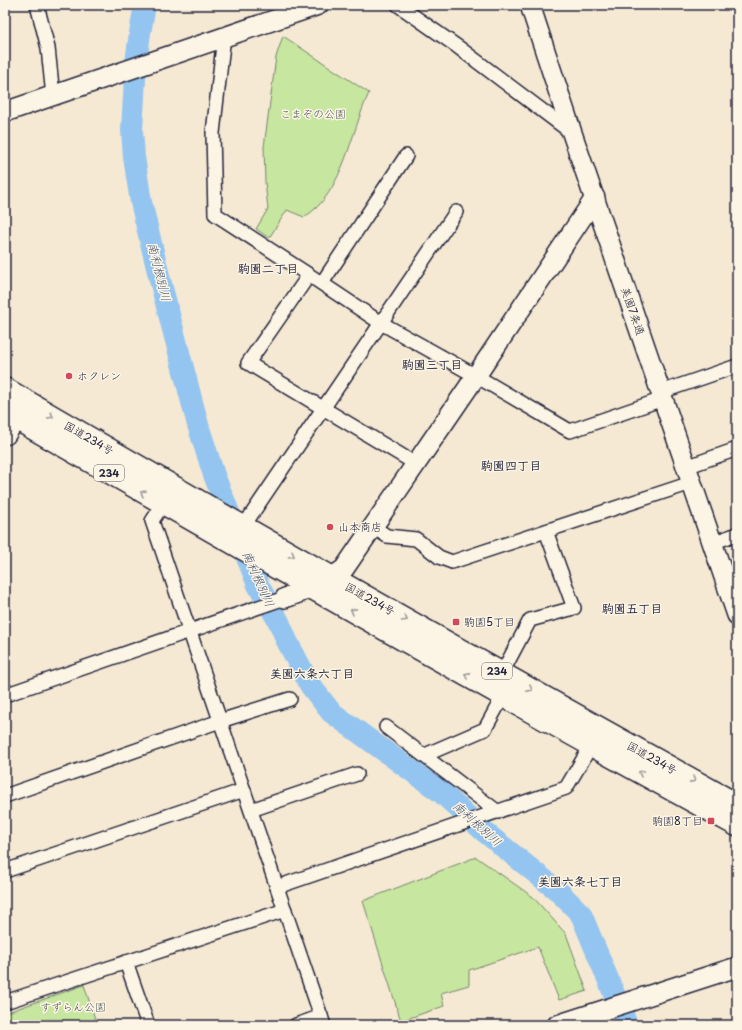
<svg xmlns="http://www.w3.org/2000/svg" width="742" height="1030" font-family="'Playpen Sans','Klee One',sans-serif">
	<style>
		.green { fill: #c7e69f; stroke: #74846d }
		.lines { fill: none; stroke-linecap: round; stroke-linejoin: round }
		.river { stroke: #94c5f0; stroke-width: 22 }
		.street-casing { stroke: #22223b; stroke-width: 16 }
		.secondary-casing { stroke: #22223b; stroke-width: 22 }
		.highway-casing { stroke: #22223b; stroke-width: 25 }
		.street { stroke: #fcf5e5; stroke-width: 13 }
		.secondary { stroke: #fcf5e5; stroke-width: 19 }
		.highway { stroke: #fcf5e5; stroke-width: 22 }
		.oneway { stroke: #9a9698 }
		.poi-dot { fill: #d1495b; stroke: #fcf5e5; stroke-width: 1.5 }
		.labels { text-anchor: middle; stroke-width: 3; stroke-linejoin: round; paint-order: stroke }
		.shield { fill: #fcf5e5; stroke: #63616e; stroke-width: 1 }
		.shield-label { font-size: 10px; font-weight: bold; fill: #22223b }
		.park-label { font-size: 11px; fill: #4b5354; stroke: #fcf5e5 }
		.street-label { font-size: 11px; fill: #22223b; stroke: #fcf5e5 }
		.poi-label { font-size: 11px; fill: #22223b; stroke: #fcf5e5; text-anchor: start }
		.neighbourhood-label { font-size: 12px; font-weight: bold; fill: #22223b; stroke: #fcf5e5 }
		.water-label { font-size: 12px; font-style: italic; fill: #445371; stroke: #fcf5e5 }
	</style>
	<rect width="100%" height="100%" fill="#f5e9d3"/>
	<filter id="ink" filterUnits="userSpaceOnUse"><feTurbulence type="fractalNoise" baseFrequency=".025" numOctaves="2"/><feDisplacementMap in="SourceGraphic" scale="8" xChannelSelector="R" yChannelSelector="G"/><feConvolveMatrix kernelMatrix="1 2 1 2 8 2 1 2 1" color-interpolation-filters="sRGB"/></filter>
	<g filter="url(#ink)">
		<!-- green -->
		<g class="green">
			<path d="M283 36 369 93C351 131 343 195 304 217L287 210 269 238 256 229 268 209 265 182 264 147 276 57Z"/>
			<path d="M476 857 533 897 566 934 587 991 559 1000 538 947 469 970V985L441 993 444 1006 401 1021 363 901Z"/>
			<path d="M84 985 97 1025H5V1013Z"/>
		</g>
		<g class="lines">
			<!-- river -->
			<path class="river" d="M145 5 140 33 136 62 132 130 134 157 141 202 160 280 198 425 214 475 258 585 279 622 287 641 310 685 331 712 442 793 486 833 557 890 581 914 627 1025"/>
			<defs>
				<g id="street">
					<path d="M37 5 48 48 53 96"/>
					<path d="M398 5 458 47 572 133"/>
					<path d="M224 36 213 133 215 214 309 275 381 323 476 376 570 431 663 399"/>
					<path d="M309 275 248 363 416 464"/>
					<path d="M322 283 406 156"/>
					<path d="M661 392 737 366"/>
					<path d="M5 438 8 437 22 415"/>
					<path d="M686 467 737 449"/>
					<path d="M167 498 152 521 324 1025"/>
					<path d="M243 527 456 212"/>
					<path d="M373 527 387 536 416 539 439 557 452 562 691 483"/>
					<path d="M712 543 737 534"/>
					<path d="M5 695 285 598"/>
					<path d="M386 727 498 812"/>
					<path d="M425 755 485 729 503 696 502 673 530 620 574 608 546 531"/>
					<path d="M5 796 220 721 290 699"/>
					<path d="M251 810 357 774"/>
					<path d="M5 871 244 790"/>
					<path d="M277 887 566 788 595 739"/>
					<path d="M126 962 148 1025"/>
					<path d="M5 1002 285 910"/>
					<path d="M296 1025 321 1016"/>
				</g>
				<g id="secondary">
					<path d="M530 5 572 133 737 615"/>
					<path d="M5 112C110 77 213 40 318 5"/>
					<path d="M285 598C307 590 325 584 344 569L476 376 595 198"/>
					<path d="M557 1025 737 967"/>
				</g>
				<g id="highway">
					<path d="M5 389C247 531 492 669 737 805"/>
					<path d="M5 412C248 552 491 691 737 825"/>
				</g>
			</defs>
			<!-- street casing -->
			<use href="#street" class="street-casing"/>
			<!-- secondary casing -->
			<use href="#secondary" class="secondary-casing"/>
			<!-- highway casing -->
			<use href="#highway" class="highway-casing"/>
			<!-- street -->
			<use href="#street" class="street"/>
			<!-- secondary -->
			<use href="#secondary" class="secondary"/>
			<!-- highway -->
			<use href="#highway" class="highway"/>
		</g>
		<!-- one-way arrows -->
		<defs><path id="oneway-chevron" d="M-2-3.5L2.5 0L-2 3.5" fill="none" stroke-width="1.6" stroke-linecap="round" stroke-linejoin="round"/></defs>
		<g class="oneway">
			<use href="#oneway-chevron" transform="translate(51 416) rotate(30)"/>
			<use href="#oneway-chevron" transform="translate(143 493) rotate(-150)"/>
			<use href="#oneway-chevron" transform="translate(292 555) rotate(30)"/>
			<use href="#oneway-chevron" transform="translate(353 611) rotate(-151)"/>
			<use href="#oneway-chevron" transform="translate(405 619) rotate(30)"/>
			<use href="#oneway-chevron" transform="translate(467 675) rotate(-151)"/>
			<use href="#oneway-chevron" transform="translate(530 689) rotate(29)"/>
			<use href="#oneway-chevron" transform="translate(641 773) rotate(-152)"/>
			<use href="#oneway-chevron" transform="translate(693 780) rotate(29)"/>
		</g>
	</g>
	<!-- markers -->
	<g class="poi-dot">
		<circle cx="69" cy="376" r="4"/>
		<circle cx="330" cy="527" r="4"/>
		<rect x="452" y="618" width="8" height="8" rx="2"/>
		<rect x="707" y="817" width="8" height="8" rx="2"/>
	</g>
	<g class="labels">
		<!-- shield labels -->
		<g class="shield">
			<rect x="94" y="465" width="30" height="16" rx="3"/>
			<rect x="482" y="663" width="30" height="16" rx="3"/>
		</g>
		<g class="shield-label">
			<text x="109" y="477">234</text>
			<text x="497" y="675">234</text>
		</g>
		<!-- park labels -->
		<g class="park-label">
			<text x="313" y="118">こまぞの公園</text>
			<text x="73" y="1011">すずらん公園</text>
		</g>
		<!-- street labels -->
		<g class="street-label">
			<text transform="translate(633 311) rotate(71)" y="4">美園7条通</text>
			<text transform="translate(89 438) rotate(30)" y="4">国道234号</text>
			<text transform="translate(370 599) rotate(29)" y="4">国道234号</text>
			<text transform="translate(652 758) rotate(29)" y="4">国道234号</text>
		</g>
		<!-- poi labels -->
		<g class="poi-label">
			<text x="77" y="380">ホクレン</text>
			<text x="338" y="531">山本商店</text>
			<text x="464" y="626">駒園5丁目</text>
			<text x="703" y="825" text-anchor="end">駒園8丁目</text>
		</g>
		<!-- neighbourhood labels -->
		<g class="neighbourhood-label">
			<text x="268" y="273">駒園二丁目</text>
			<text x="432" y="369">駒園三丁目</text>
			<text x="511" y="470">駒園四丁目</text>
			<text x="632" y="613">駒園五丁目</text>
			<text x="312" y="678">美園六条六丁目</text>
			<text x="580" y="886">美園六条七丁目</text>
		</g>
		<!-- water labels -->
		<g class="water-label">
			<text transform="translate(159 272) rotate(76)" y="4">南利根別川</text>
			<text transform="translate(258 579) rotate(66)" y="4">南利根別川</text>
			<text transform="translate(477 824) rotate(42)" y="4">南利根別川</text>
		</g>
	</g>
	<!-- margin -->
	<rect width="742" height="1030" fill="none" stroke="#fcf5e5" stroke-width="20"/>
	<rect x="10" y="10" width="722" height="1010" fill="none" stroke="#22223b" stroke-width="1.5" filter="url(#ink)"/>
</svg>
